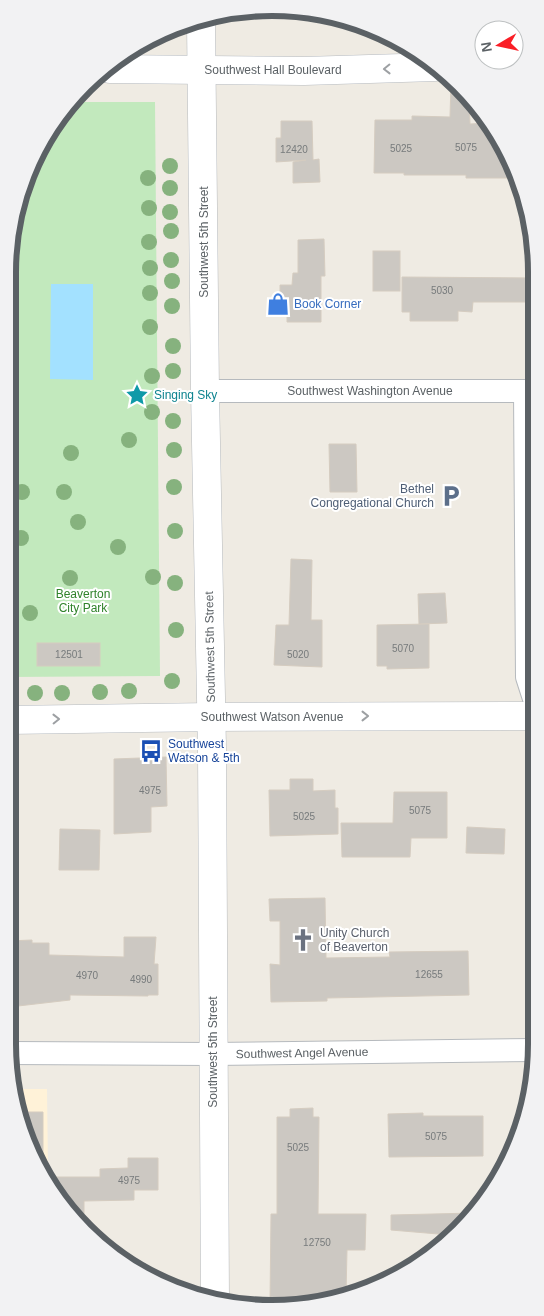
<svg xmlns="http://www.w3.org/2000/svg" width="544" height="1316" font-family="Arial,sans-serif">
	<style>
		.commercial { fill: #fff2d8 }
		.green { fill: #c2e9bd }
		.water { fill: #a3e1ff }
		.building { fill: #ccc8c2; stroke: #d5ccc0 }
		.lines { fill: none; stroke-linecap: round; stroke-linejoin: round }
		.minor-casing { stroke: #b6babe; stroke-width: 24 }
		.tertiary-casing { stroke: #b6babe; stroke-width: 29 }
		.secondary-casing { stroke: #b6bbc1; stroke-width: 29 }
		.minor { stroke: #fff; stroke-width: 22 }
		.tertiary { stroke: #fff; stroke-width: 28 }
		.secondary { stroke: #fff; stroke-width: 28 }
		.tree { fill: #86b27e }
		.oneway { stroke: #9da0a3 }
		.labels { text-anchor: middle; stroke-width: 4; stroke-linejoin: round; paint-order: stroke }
		.number-label { font-size: 10px; fill: #777b7c }
		.street-label { font-size: 12px; fill: #5b6165; stroke: #fff }
		.shop-label { font-size: 12px; fill: #366cbe; stroke: #fff; text-anchor: start }
		.culture-label { font-size: 12px; fill: #0d838f; stroke: #fff; text-anchor: start }
		.service-label { font-size: 12px; fill: #4e5e75; stroke: #fff; text-anchor: end }
		.park-label { font-size: 12px; fill: #31832c; stroke: #fff }
		.transit-label { font-size: 12px; fill: #164399; stroke: #fff; text-anchor: start }
		.worship-label { font-size: 12px; fill: #5b616d; stroke: #fff; text-anchor: start }
		.rim { fill: none; stroke: #5b6165; stroke-width: 6 }
	</style>
	<rect width="100%" height="100%" fill="#efebe3"/>
	<!-- commercial -->
	<path class="commercial" d="M15 1089H47L48 1171H46L22 1129Z"/>
	<!-- green -->
	<path class="green" d="M70 102H155L160 676 8 677V272L22 187Z"/>
	<!-- water -->
	<path class="water" d="M51 284H93V380L50 379Z"/>
	<!-- building -->
	<g class="building">
		<path d="M451 82 469 99 470 124 489 123 516 171 518 178H466V175H404V173H374L375 120H412V116L450 117Z"/>
		<path d="M281 121H312L313 160 319 159 320 182 293 183V162L306 160 276 162V138H281Z"/>
		<path d="M324 239 325 276H321V322H287V307H280V285H292L293 273H298V240Z"/>
		<rect x="373" y="251" width="27" height="40"/>
		<path d="M402 277 534 278V302H473L472 312 458 311V321H410V312H402Z"/>
		<path d="M329 444H356L357 492H330Z"/>
		<path d="M291 559 312 560 311 620H322V667L274 665 276 625H289Z"/>
		<path d="M445 593 447 623 419 624 418 594Z"/>
		<path d="M429 624V668L387 669V666H377V625Z"/>
		<rect x="37" y="643" width="63" height="23"/>
		<path d="M166 757 167 806 151 807V832L114 834V759Z"/>
		<path d="M290 779H313V791L335 790V808H338V834L270 836 269 790H290Z"/>
		<path d="M394 792H447V838H411L410 857H342L341 823H393Z"/>
		<path d="M467 827 505 829 504 854 466 853Z"/>
		<path d="M60 829 100 830 99 870H59Z"/>
		<path d="M325 898 326 958 390 957 389 952 468 951 469 995 327 998V1001L271 1002 270 964 280 965V921H270L269 899Z"/>
		<path d="M124 937H156L154 964H158V995H148V996L70 995V1000L18 1006V999H8V941L32 940V943H49V955L124 957Z"/>
		<path d="M313 1108V1117H319L318 1214H366L365 1250H347L346 1295 323 1303H270L271 1214H277V1117H290V1109Z"/>
		<path d="M19 1112H43V1167L22 1129Z"/>
		<path d="M423 1113V1116H483V1156L389 1157 388 1114Z"/>
		<path d="M128 1158H158V1190H134V1200L84 1201V1227L73 1218 49 1177H100V1169L128 1168Z"/>
		<path d="M474 1213 471 1218 450 1235 391 1230V1215Z"/>
	</g>
	<g class="lines">
		<defs>
			<g id="minor">
				<path d="M205 391H535"/>
				<path d="M525 391 527 677 536 705"/>
				<path d="M9 1053 213 1054 536 1050"/>
			</g>
			<path id="tertiary" d="M201 22 205 391 212 749 215 1301"/>
			<g id="secondary">
				<path d="M110 69 304 71 435 67"/>
				<path d="M8 720 211 717 536 716"/>
			</g>
		</defs>
		<!-- minor casing -->
		<use href="#minor" class="minor-casing"/>
		<!-- tertiary casing -->
		<use href="#tertiary" class="tertiary-casing"/>
		<!-- secondary casing -->
		<use href="#secondary" class="secondary-casing"/>
		<!-- minor -->
		<use href="#minor" class="minor"/>
		<!-- tertiary -->
		<use href="#tertiary" class="tertiary"/>
		<!-- secondary -->
		<use href="#secondary" class="secondary"/>
	</g>
	<!-- trees -->
	<g class="tree">
		<circle cx="170" cy="166" r="8"/>
		<circle cx="148" cy="178" r="8"/>
		<circle cx="170" cy="188" r="8"/>
		<circle cx="149" cy="208" r="8"/>
		<circle cx="170" cy="212" r="8"/>
		<circle cx="171" cy="231" r="8"/>
		<circle cx="149" cy="242" r="8"/>
		<circle cx="171" cy="260" r="8"/>
		<circle cx="150" cy="268" r="8"/>
		<circle cx="172" cy="281" r="8"/>
		<circle cx="150" cy="293" r="8"/>
		<circle cx="172" cy="306" r="8"/>
		<circle cx="150" cy="327" r="8"/>
		<circle cx="173" cy="346" r="8"/>
		<circle cx="173" cy="371" r="8"/>
		<circle cx="152" cy="376" r="8"/>
		<circle cx="152" cy="412" r="8"/>
		<circle cx="173" cy="421" r="8"/>
		<circle cx="129" cy="440" r="8"/>
		<circle cx="174" cy="450" r="8"/>
		<circle cx="71" cy="453" r="8"/>
		<circle cx="174" cy="487" r="8"/>
		<circle cx="22" cy="492" r="8"/>
		<circle cx="64" cy="492" r="8"/>
		<circle cx="78" cy="522" r="8"/>
		<circle cx="175" cy="531" r="8"/>
		<circle cx="21" cy="538" r="8"/>
		<circle cx="118" cy="547" r="8"/>
		<circle cx="153" cy="577" r="8"/>
		<circle cx="70" cy="578" r="8"/>
		<circle cx="175" cy="583" r="8"/>
		<circle cx="30" cy="613" r="8"/>
		<circle cx="176" cy="630" r="8"/>
		<circle cx="172" cy="681" r="8"/>
		<circle cx="129" cy="691" r="8"/>
		<circle cx="100" cy="692" r="8"/>
		<circle cx="35" cy="693" r="8"/>
		<circle cx="62" cy="693" r="8"/>
	</g>
	<!-- one-way arrows -->
	<defs><path id="oneway-chevron" d="M-2-3.5L2.5 0L-2 3.5" fill="none" stroke-width="1.6" stroke-linecap="round" stroke-linejoin="round" transform="scale(1.25)"/></defs>
	<g class="oneway">
		<use href="#oneway-chevron" transform="translate(387 69) rotate(179)"/>
		<use href="#oneway-chevron" transform="translate(365 716)"/>
		<use href="#oneway-chevron" transform="translate(56 719) rotate(-1)"/>
	</g>
	<!-- icons -->
	<defs>
		<symbol id="shop-bare" viewBox="-9 -9 18 18"><path d="M-5-2.5h2.3a2.7 3.5 0 0 1 5.4 0H5L5.5 6h-11ZM-1.5-2.5h3a1.5 2.3 0 0 0-3 0Z" fill="#3f7fe0" stroke="#fff" stroke-width="2.5" paint-order="stroke"/></symbol>
		<symbol id="sight-bare" viewBox="-9 -9 18 18"><path d="M0-6L1.8-2.2L6-1.7L2.9 1.2L3.7 5.4L0 3.3L-3.7 5.4L-2.9 1.2L-6-1.7L-1.8-2.2Z" fill="#0f9aa8" stroke="#fff" stroke-width="2.5" paint-order="stroke"/></symbol>
		<symbol id="parking-bare" viewBox="-9 -9 18 18"><path d="M-3.5-5.5H1a3.5 3.5 0 0 1 0 7H-1V5.5H-3.5ZM-1-3.4V-.6H.8a1.4 1.4 0 0 0 0-2.8Z" fill="#5c6f8a" stroke="#fff" stroke-width="2.5" paint-order="stroke"/></symbol>
		<symbol id="bus-bare" viewBox="-9 -9 18 18"><path d="M-5-6H5V4H4V6H2V4H-2V6H-4V4H-5ZM-3.5-4V0h7V-4ZM-3.5 1.2v1.5H-2V1.2ZM2 1.2v1.5H3.5V1.2Z" fill="#1a4fb4" stroke="#fff" stroke-width="2.5" paint-order="stroke"/></symbol>
		<symbol id="church-bare" viewBox="-9 -9 18 18"><path d="M-1.2-6h2.4v3.5h3.3v2.4h-3.3V6h-2.4V-.1h-3.3v-2.4h3.3Z" fill="#6b7280" stroke="#fff" stroke-width="2.5" paint-order="stroke"/></symbol>
	</defs>
	<g fill-rule="evenodd">
		<use href="#shop-bare" x="262" y="288" width="32" height="32"/>
		<use href="#sight-bare" x="121" y="379" width="32" height="32"/>
		<use href="#parking-bare" x="435" y="480" width="32" height="32"/>
		<use href="#bus-bare" x="135" y="735" width="32" height="32"/>
		<use href="#church-bare" x="287" y="924" width="32" height="32"/>
	</g>
	<g class="labels">
		<!-- number labels -->
		<g class="number-label">
			<text x="466" y="151">5075</text>
			<text x="401" y="152">5025</text>
			<text x="294" y="153">12420</text>
			<text x="442" y="294">5030</text>
			<text x="403" y="652">5070</text>
			<text x="69" y="658">12501</text>
			<text x="298" y="658">5020</text>
			<text x="150" y="794">4975</text>
			<text x="420" y="814">5075</text>
			<text x="304" y="820">5025</text>
			<text x="429" y="978">12655</text>
			<text x="87" y="979">4970</text>
			<text x="141" y="983">4990</text>
			<text x="436" y="1140">5075</text>
			<text x="298" y="1151">5025</text>
			<text x="129" y="1184">4975</text>
			<text x="317" y="1246">12750</text>
		</g>
		<!-- street labels -->
		<g class="street-label">
			<text x="273" y="74">Southwest Hall Boulevard</text>
			<text transform="translate(204 242) rotate(-90)" y="4">Southwest 5th Street</text>
			<text x="370" y="395">Southwest Washington Avenue</text>
			<text transform="translate(210 647) rotate(-91)" y="4">Southwest 5th Street</text>
			<text x="272" y="721">Southwest Watson Avenue</text>
			<text transform="translate(213 1052) rotate(-90)" y="4">Southwest 5th Street</text>
			<text transform="translate(302 1053) rotate(-1)" y="4">Southwest Angel Avenue</text>
		</g>
		<!-- shop labels -->
		<g class="shop-label">
			<text x="294" y="308">Book Corner</text>
		</g>
		<!-- culture labels -->
		<g class="culture-label">
			<text x="154" y="399">Singing Sky</text>
		</g>
		<!-- service labels -->
		<g class="service-label">
			<text x="434" y="493">Bethel<tspan x="434" dy="14">Congregational Church</tspan></text>
		</g>
		<!-- park labels -->
		<g class="park-label">
			<text x="83" y="598">Beaverton<tspan x="83" dy="14">City Park</tspan></text>
		</g>
		<!-- transit labels -->
		<g class="transit-label">
			<text x="168" y="748">Southwest<tspan x="168" dy="14">Watson &amp; 5th</tspan></text>
		</g>
		<!-- worship labels -->
		<g class="worship-label">
			<text x="320" y="937">Unity Church<tspan x="320" dy="14">of Beaverton</tspan></text>
		</g>
	</g>
	<!-- crop -->
	<path d="M0 0H544V1316H0ZM272 16H272A256 256 0 0 1 528 272V1044A256 256 0 0 1 272 1300H272A256 256 0 0 1 16 1044V272A256 256 0 0 1 272 16Z" fill="#f2f2f3" fill-rule="evenodd"/>
	<path class="rim" d="M272 16H272A256 256 0 0 1 528 272V1044A256 256 0 0 1 272 1300H272A256 256 0 0 1 16 1044V272A256 256 0 0 1 272 16Z"/>
	<!-- north arrow -->
	<g transform="translate(499 45) rotate(261)"><circle r="24" fill="#ffffff" stroke="#bdc0c1"/>
	<path d="M0-4L9 19L0 12L-9 19Z" fill="#fa1e26"/>
	<text y="-8" font-size="14" font-weight="bold" text-anchor="middle" fill="#5b6165">N</text>
	</g>
</svg>
